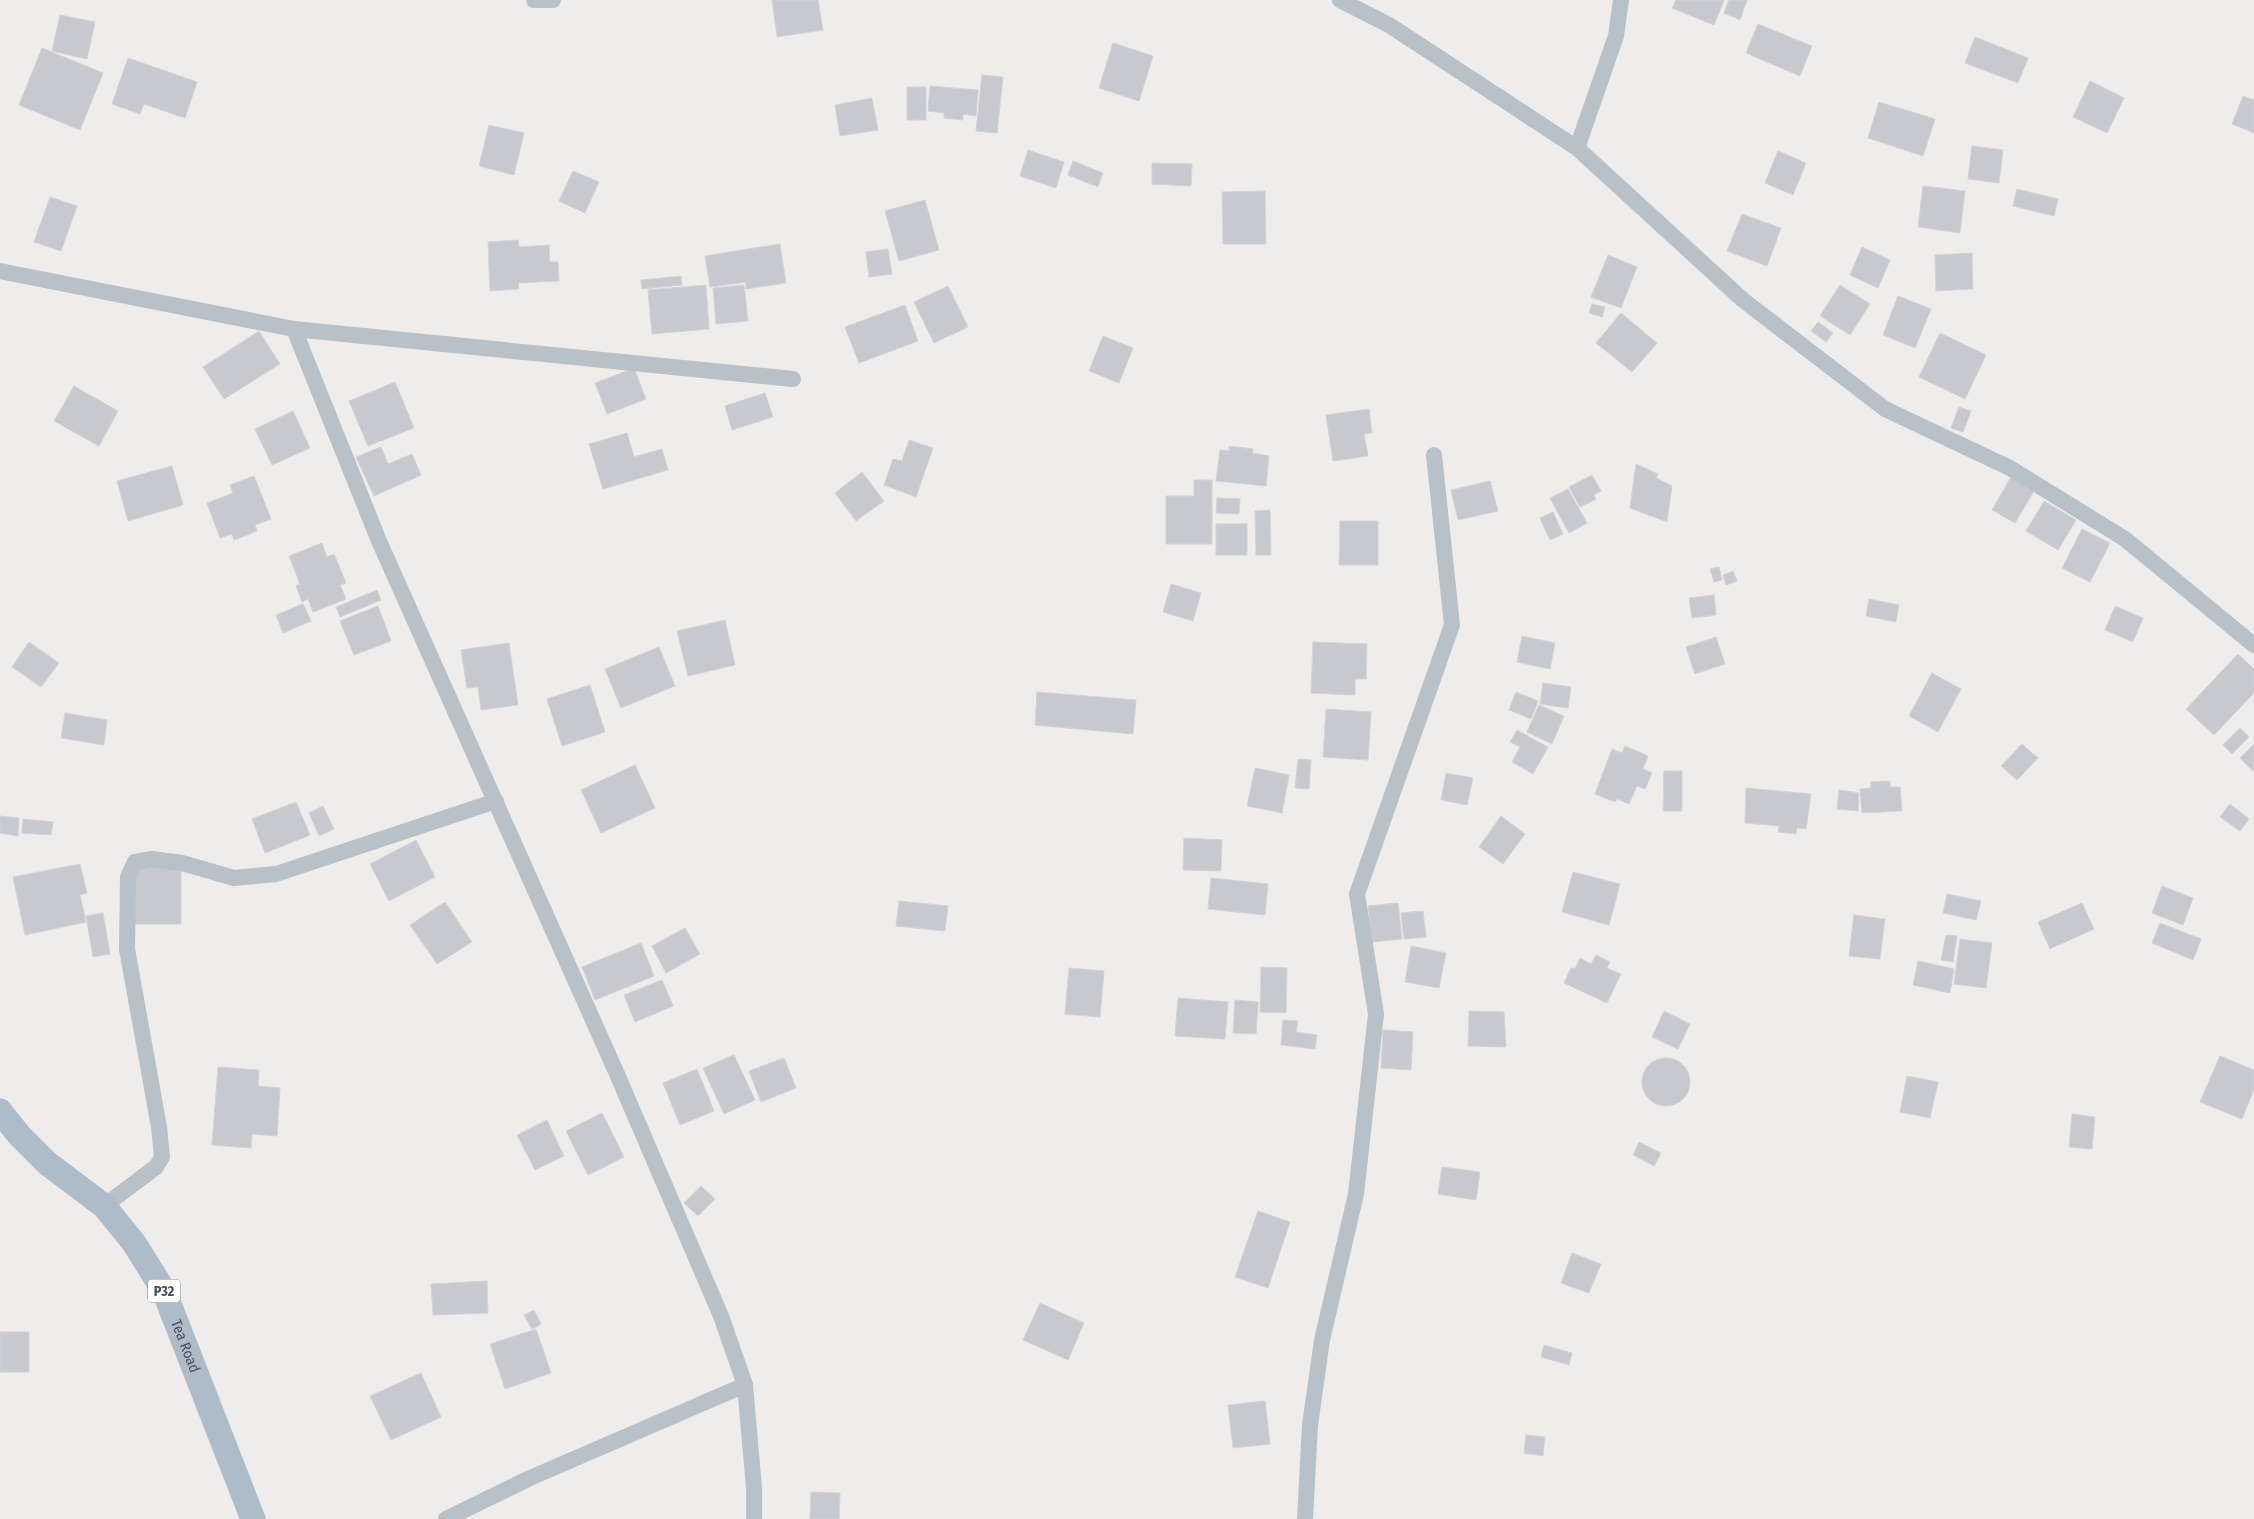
<svg xmlns="http://www.w3.org/2000/svg" width="2254" height="1519" font-family="'Fira Sans Condensed',sans-serif">
	<style>
		.building { fill: #c7c9cf; stroke: #d1d3d7 }
		.lines { fill: none; stroke-linecap: round; stroke-linejoin: round }
		.minor { stroke: #b9c1c8; stroke-width: 16 }
		.primary { stroke: #aebcc9; stroke-width: 25 }
		.labels { text-anchor: middle; stroke-width: 4.5; stroke-linejoin: round; paint-order: stroke }
		.shield { fill: #fff; stroke: #7e848a; stroke-width: 1 }
		.shield-label { font-size: 14px; font-weight: bold; fill: #475058 }
		.street-label { font-size: 15px; fill: #475058; stroke: #fff }
	</style>
	<rect width="100%" height="100%" fill="#efecec"/>
	<!-- building -->
	<g class="building">
		<path d="M772 0H818L823 30 777 37Z"/>
		<path d="M1676 0H1724L1714 25 1672 8Z"/>
		<path d="M1729 0H1747L1740 20 1724 13Z"/>
		<path d="M60 15 95 22 87 59 52 51Z"/>
		<path d="M1758 24 1812 46 1800 76 1746 53Z"/>
		<path d="M1975 37 2028 58 2018 83 1965 63Z"/>
		<path d="M1113 43 1153 56 1139 101 1099 88Z"/>
		<path d="M42 48 103 73 80 130 19 105Z"/>
		<path d="M128 58 197 82 185 118 144 104 140 114 112 104Z"/>
		<path d="M982 75 1003 77 997 133 976 131Z"/>
		<path d="M2090 81 2124 98 2107 133 2073 117Z"/>
		<path d="M930 86 978 90 976 116 963 114V120L944 118V113L928 111Z"/>
		<rect x="907" y="87" width="19" height="33"/>
		<path d="M2243 96 2254 100V133L2232 124Z"/>
		<path d="M872 98 878 130 840 136 835 105Z"/>
		<path d="M1879 102 1935 119 1923 156 1868 138Z"/>
		<path d="M489 125 524 133 514 175 479 166Z"/>
		<path d="M1972 146 2003 150 1999 183 1968 179Z"/>
		<path d="M1028 150 1064 162 1056 188 1020 176Z"/>
		<path d="M1778 151 1806 163 1793 195 1765 183Z"/>
		<path d="M1073 161 1103 173 1098 187 1068 175Z"/>
		<path d="M1152 163 1192 164 1191 186 1152 184Z"/>
		<path d="M573 171 599 182 585 213 559 201Z"/>
		<path d="M1923 186 1965 191 1960 233 1918 227Z"/>
		<path d="M2017 189 2058 199 2054 216 2013 206Z"/>
		<path d="M1265 191 1266 244H1223L1222 192Z"/>
		<path d="M50 197 77 206 61 251 34 242Z"/>
		<path d="M925 200 939 250 899 261 885 211Z"/>
		<path d="M1742 214 1781 228 1767 266 1727 251Z"/>
		<path d="M518 240 519 247 549 245 550 262H558L559 281 518 283 519 289 490 291 488 242Z"/>
		<path d="M780 244 786 283 746 289V282L710 287 705 256Z"/>
		<path d="M1862 247 1890 260 1878 288 1850 275Z"/>
		<path d="M888 249 892 274 869 277 866 252Z"/>
		<path d="M1972 253 1973 289 1936 291 1935 255Z"/>
		<path d="M1608 255 1637 267 1621 308 1591 297Z"/>
		<path d="M681 276 682 285 642 289 641 280Z"/>
		<path d="M706 285 709 329 652 334 648 290Z"/>
		<path d="M744 285 748 321 716 324 713 288Z"/>
		<path d="M1840 285 1870 304 1850 335 1820 316Z"/>
		<path d="M948 286 968 327 934 343 914 302Z"/>
		<path d="M1898 296 1931 309 1915 348 1883 335Z"/>
		<path d="M1592 304 1605 307 1602 317 1589 313Z"/>
		<path d="M905 305 918 341 859 363 845 327Z"/>
		<path d="M1621 313 1657 343 1632 372 1596 343Z"/>
		<path d="M1818 322 1833 333 1826 342 1811 331Z"/>
		<path d="M259 331 280 364 224 399 203 367Z"/>
		<path d="M1940 333 1986 355 1965 399 1919 377Z"/>
		<path d="M1103 336 1133 348 1119 383 1089 371Z"/>
		<path d="M634 368 646 399 607 414 595 383Z"/>
		<path d="M395 382 414 428 368 446 349 401Z"/>
		<path d="M74 386 118 411 99 446 54 421Z"/>
		<path d="M765 393 773 417 732 430 725 406Z"/>
		<path d="M1959 407 1971 411 1963 432 1951 428Z"/>
		<path d="M1369 409 1372 433 1364 434 1368 456 1333 461 1326 415Z"/>
		<path d="M293 411 310 448 272 465 255 429Z"/>
		<path d="M627 433 634 457 662 449 668 470 603 489 589 444Z"/>
		<path d="M909 440 933 448 916 497 884 485 893 459 902 461Z"/>
		<path d="M1229 446 1253 449 1252 453 1269 456 1266 486 1216 481 1220 450 1229 451Z"/>
		<path d="M381 447 388 464 412 454 421 475 374 496 356 457Z"/>
		<path d="M1636 464 1658 474 1656 478 1672 486 1667 522 1630 508Z"/>
		<path d="M172 466 183 505 128 521 117 481Z"/>
		<path d="M862 472 884 501 856 521 835 493Z"/>
		<path d="M1592 475 1601 491 1594 495 1596 499 1580 507 1569 487Z"/>
		<path d="M254 476 271 519 255 525 257 531 234 540 232 534 220 538 207 503 233 493 230 485Z"/>
		<path d="M2011 477 2034 491 2015 523 1992 510Z"/>
		<path d="M1194 480H1212V544H1166V496H1194Z"/>
		<path d="M1490 481 1498 511 1458 520 1451 490Z"/>
		<path d="M1568 489 1587 523 1569 533 1550 498Z"/>
		<path d="M1217 498 1240 499 1239 514 1216 513Z"/>
		<path d="M2044 501 2076 520 2058 550 2026 531Z"/>
		<path d="M1270 510 1271 555H1256L1255 511Z"/>
		<path d="M1553 512 1563 534 1550 540 1540 518Z"/>
		<path d="M1340 521H1378V565H1339Z"/>
		<rect x="1216" y="524" width="31" height="31"/>
		<path d="M2082 529 2110 543 2090 582 2062 568Z"/>
		<path d="M322 543 327 557 334 554 346 583 340 585 346 599 313 612 308 599 302 602 296 586 300 584 289 556Z"/>
		<path d="M1719 567 1722 580 1714 582 1710 569Z"/>
		<path d="M1733 571 1737 581 1726 585 1723 575Z"/>
		<path d="M1171 584 1201 593 1193 621 1163 612Z"/>
		<path d="M377 590 381 600 340 617 336 607Z"/>
		<path d="M1714 595 1716 615 1692 618 1689 598Z"/>
		<path d="M1869 599 1899 605 1896 622 1866 616Z"/>
		<path d="M303 604 311 621 283 633 276 615Z"/>
		<path d="M378 606 391 641 354 655 340 621Z"/>
		<path d="M2115 606 2143 618 2133 642 2105 630Z"/>
		<path d="M725 620 735 665 688 676 677 631Z"/>
		<path d="M1522 636 1555 643 1550 669 1517 662Z"/>
		<path d="M1716 637 1725 664 1695 674 1686 647Z"/>
		<path d="M29 642 59 663 41 687 12 667Z"/>
		<path d="M1313 642 1367 644 1366 679H1355V695L1311 693Z"/>
		<path d="M509 643 518 705 481 710 478 687 467 688 461 650Z"/>
		<path d="M659 647 675 686 621 708 605 669Z"/>
		<path d="M2238 654 2254 669V693L2214 735 2186 709Z"/>
		<path d="M1932 673 1961 689 1938 732 1909 716Z"/>
		<path d="M1543 683 1571 687 1568 708 1540 704Z"/>
		<path d="M590 685 605 732 562 746 547 699Z"/>
		<path d="M1037 692 1136 700 1133 734 1035 725Z"/>
		<path d="M1516 692 1538 701 1531 719 1509 710Z"/>
		<path d="M1539 705 1564 716 1552 744 1527 732Z"/>
		<path d="M1326 709 1371 712 1368 760 1323 757Z"/>
		<path d="M65 713 107 720 104 745 61 738Z"/>
		<path d="M2240 728 2249 737 2232 754 2223 745Z"/>
		<path d="M1517 730 1548 747 1533 774 1512 762 1520 747 1510 742Z"/>
		<path d="M2022 744 2038 758 2017 780 2001 766Z"/>
		<path d="M2254 744V772L2240 758Z"/>
		<path d="M1625 746 1648 756 1643 769 1652 773 1645 789 1637 786 1629 804 1617 799 1615 802 1595 794 1612 749 1622 753Z"/>
		<path d="M1298 759 1311 760 1309 789 1295 788Z"/>
		<path d="M635 765 655 808 601 833 581 790Z"/>
		<path d="M1255 768 1289 775 1282 813 1247 806Z"/>
		<path d="M1664 771H1682V811H1663Z"/>
		<path d="M1446 773 1473 778 1467 805 1441 800Z"/>
		<path d="M1890 781V787H1900L1902 811 1862 813 1860 789 1871 788V782Z"/>
		<path d="M1746 788 1811 794 1806 829 1797 828 1796 834 1778 832 1779 826 1745 823Z"/>
		<path d="M1839 790 1859 793 1858 811 1837 809Z"/>
		<path d="M296 802 310 835 265 853 252 819Z"/>
		<path d="M2230 804 2249 819 2240 831 2220 817Z"/>
		<path d="M323 806 334 829 319 836 309 813Z"/>
		<path d="M0 816 19 818 18 836 0 833Z"/>
		<path d="M1501 816 1525 834 1503 864 1479 847Z"/>
		<path d="M23 819 53 822 51 835 22 833Z"/>
		<path d="M1184 838 1222 840 1221 871 1183 870Z"/>
		<path d="M416 840 435 877 389 901 370 864Z"/>
		<rect x="130" y="863" width="51" height="61"/>
		<path d="M80 864 87 893 80 895 86 922 25 935 13 877Z"/>
		<path d="M1573 872 1620 884 1609 925 1562 912Z"/>
		<path d="M1211 878 1268 884 1265 915 1208 909Z"/>
		<path d="M2162 886 2193 898 2183 925 2152 913Z"/>
		<path d="M1947 894 1981 901 1976 920 1943 913Z"/>
		<path d="M899 901 948 906 945 931 896 926Z"/>
		<path d="M445 902 472 942 437 964 410 925Z"/>
		<path d="M1398 903 1402 939 1372 942 1368 906Z"/>
		<path d="M2082 903 2094 929 2050 949 2038 922Z"/>
		<path d="M1423 911 1426 937 1404 939 1401 913Z"/>
		<path d="M103 913 110 954 93 957 86 916Z"/>
		<path d="M1854 915 1885 919 1880 959 1849 956Z"/>
		<path d="M2160 923 2201 939 2193 960 2152 943Z"/>
		<path d="M685 928 700 954 666 973 652 946Z"/>
		<path d="M1946 935 1957 936 1953 962 1941 960Z"/>
		<path d="M1960 939 1992 943 1986 988 1954 984Z"/>
		<path d="M641 943 654 976 595 1000 582 967Z"/>
		<path d="M1411 946 1446 953 1439 988 1405 982Z"/>
		<path d="M1596 955 1610 962 1607 968 1621 974 1607 1003 1564 983 1571 968 1575 969 1580 958 1591 964Z"/>
		<path d="M1918 961 1954 969 1950 993 1913 985Z"/>
		<path d="M1261 967 1287 968 1286 1013 1260 1012Z"/>
		<path d="M1069 968 1104 971 1100 1017 1065 1014Z"/>
		<path d="M662 980 673 1006 635 1022 624 995Z"/>
		<path d="M1178 998 1228 1002 1225 1039 1175 1036Z"/>
		<path d="M1235 1000 1258 1002 1256 1034 1233 1033Z"/>
		<path d="M1469 1011 1504 1012 1506 1047 1468 1046Z"/>
		<path d="M1664 1011 1690 1024 1678 1049 1652 1037Z"/>
		<path d="M1283 1020 1298 1021 1296 1032 1317 1035 1315 1049 1281 1045Z"/>
		<path d="M1383 1030 1413 1032 1411 1070 1381 1068Z"/>
		<path d="M734 1055 755 1100 724 1114 703 1068Z"/>
		<path d="M2220 1056 2254 1070V1089L2242 1119 2200 1102Z"/>
		<path d="M784 1058 796 1088 761 1102 749 1071Z"/>
		<circle cx="1666" cy="1082" r="24"/>
		<path d="M218 1067 259 1070 258 1086 280 1088 277 1136 252 1134 251 1148 212 1145Z"/>
		<path d="M697 1069 714 1111 680 1125 663 1083Z"/>
		<path d="M1907 1076 1938 1082 1930 1118 1900 1112Z"/>
		<path d="M602 1113 624 1157 588 1175 566 1131Z"/>
		<path d="M2072 1114 2095 1117 2092 1149 2069 1147Z"/>
		<path d="M547 1120 564 1156 535 1170 517 1135Z"/>
		<path d="M1639 1142 1661 1153 1654 1166 1633 1155Z"/>
		<path d="M1442 1167 1480 1172 1476 1200 1438 1194Z"/>
		<path d="M701 1186 715 1199 698 1216 684 1203Z"/>
		<path d="M1258 1211 1290 1222 1268 1288 1235 1277Z"/>
		<path d="M1572 1253 1601 1264 1589 1293 1561 1283Z"/>
		<path d="M487 1281 488 1313 433 1315 431 1284Z"/>
		<path d="M1040 1303 1084 1323 1068 1360 1023 1340Z"/>
		<path d="M534 1310 541 1324 532 1329 524 1315Z"/>
		<path d="M536 1329 551 1373 505 1389 490 1344Z"/>
		<rect x="0" y="1332" width="29" height="40"/>
		<path d="M1544 1345 1572 1353 1569 1365 1541 1357Z"/>
		<path d="M421 1373 441 1417 391 1440 370 1396Z"/>
		<path d="M1265 1401 1270 1444 1233 1448 1228 1405Z"/>
		<path d="M1526 1435 1545 1437 1543 1456 1524 1453Z"/>
		<path d="M811 1492 840 1493 839 1519H810Z"/>
	</g>
	<g class="lines">
		<!-- minor -->
		<g class="minor">
			<path d="M534 0H553"/>
			<path d="M1340 0 1389 25 1577 148 1743 300 1885 409 2010 468 2125 539 2254 645"/>
			<path d="M1577 148 1616 36 1621 0"/>
			<path d="M0 271 294 329 379 541 617 1074 721 1316 745 1385 754 1488V1519"/>
			<path d="M294 329 793 379"/>
			<path d="M104 1206 156 1167 162 1157 159 1127 127 949 128 877 135 862 152 859 182 863 234 878 276 874 496 801"/>
			<path d="M446 1519 530 1478 745 1385"/>
			<path d="M1305 1519 1310 1425 1322 1340 1356 1194 1376 1014 1357 894 1452 625 1434 455"/>
		</g>
		<!-- primary -->
		<path class="primary" id="s1" d="M0 1111 19 1135 47 1163 104 1206 134 1243 164 1291 253 1519"/>
	</g>
	<g class="labels">
		<!-- shield labels -->
		<rect class="shield" x="148" y="1279.5" width="32" height="23" rx="4"/>
		<g class="shield-label">
			<text x="164" y="1296">P32</text>
		</g>
		<!-- street labels -->
		<g class="street-label">
			<text dy="5" stroke="none"><textPath href="#s1" startOffset="305">Tea Road</textPath></text>
		</g>
	</g>
</svg>
